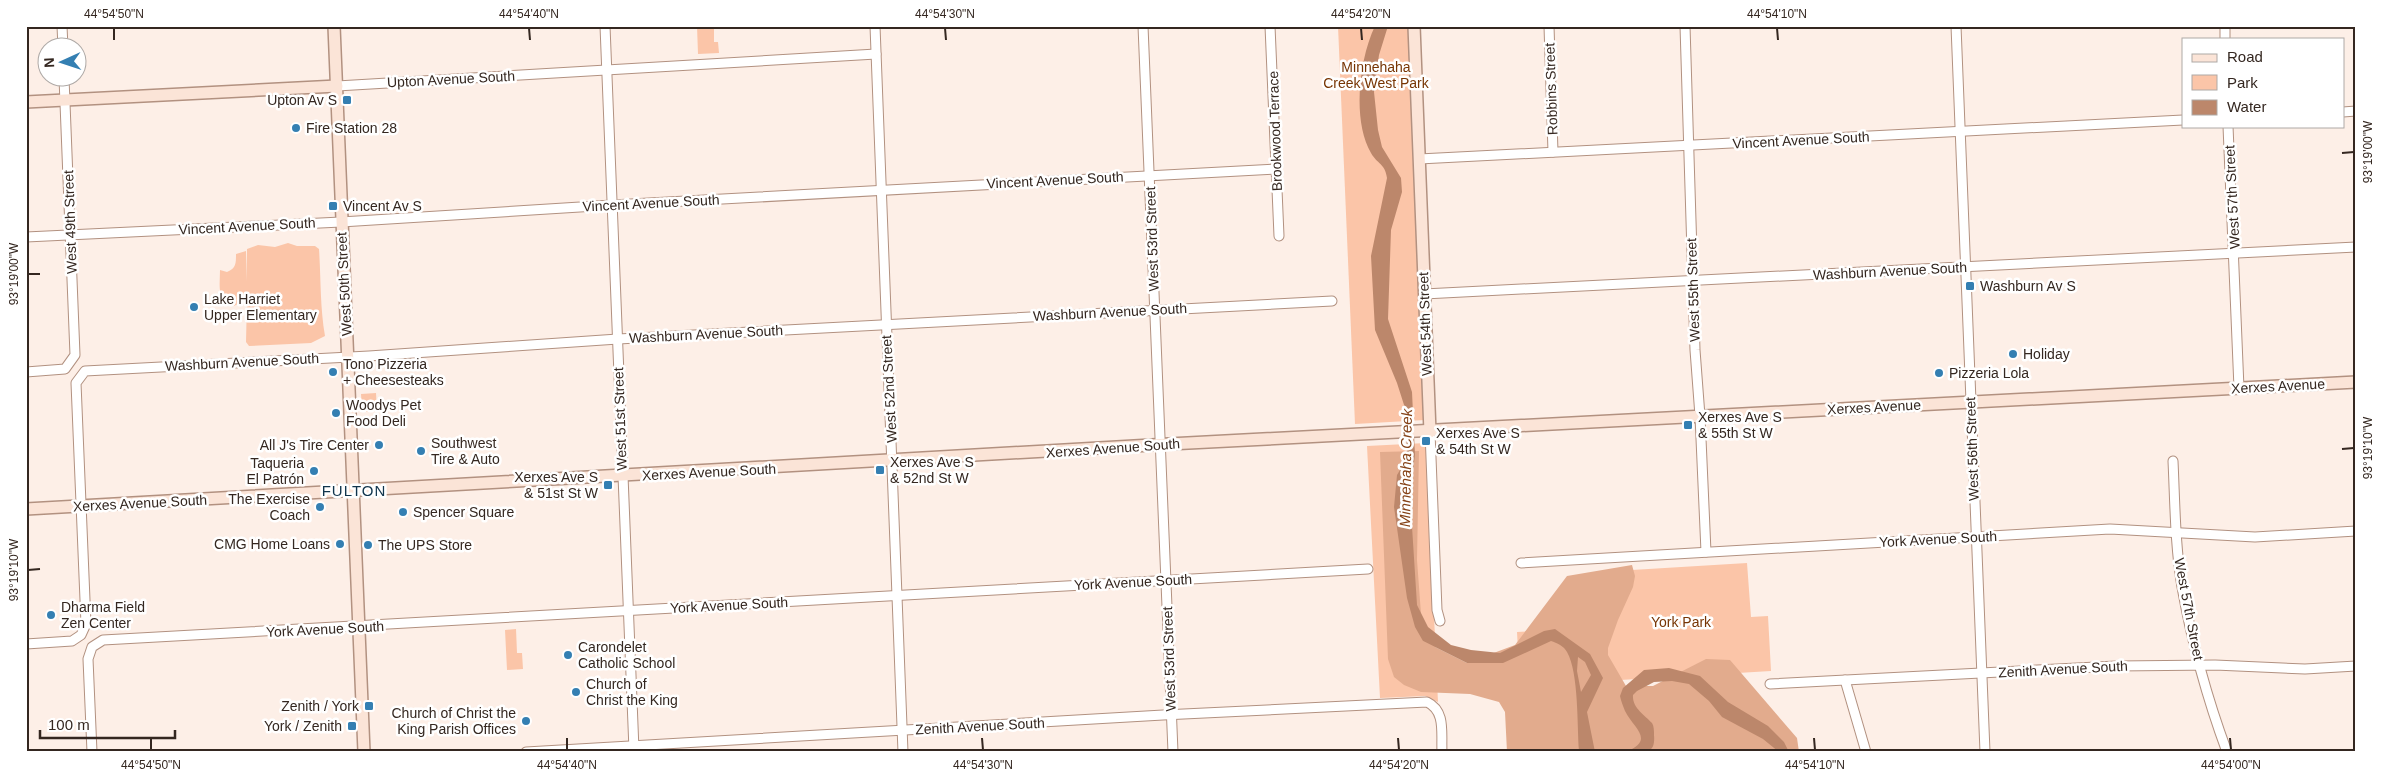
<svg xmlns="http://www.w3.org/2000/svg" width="2382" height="778" font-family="Arial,sans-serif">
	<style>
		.green { fill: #fbc5a8 }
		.forest { fill: #e2ab8d }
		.water { fill: #bc876b; fill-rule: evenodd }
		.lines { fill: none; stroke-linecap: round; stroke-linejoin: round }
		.street-casing { stroke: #b29180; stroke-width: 11 }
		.secondary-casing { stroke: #b29180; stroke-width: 14 }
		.street { stroke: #fff; stroke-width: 9 }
		.secondary { stroke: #fbe4d7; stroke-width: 11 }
		.ticks { fill: none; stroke: #342720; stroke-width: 2 }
		.poi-dot { fill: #347fb2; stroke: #fff; stroke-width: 2 }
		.labels { text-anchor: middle; stroke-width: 5; stroke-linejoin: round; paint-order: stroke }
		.park-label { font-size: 14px; fill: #773504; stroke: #fff }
		.street-label { font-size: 14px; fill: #342720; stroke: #fff }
		.poi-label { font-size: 14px; fill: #342720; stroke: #fff; text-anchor: start }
		.water-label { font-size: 15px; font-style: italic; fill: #854217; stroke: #fff }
		.neighbourhood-label { font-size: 15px; letter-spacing: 1px; fill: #10344c; stroke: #fff }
		.neatline { fill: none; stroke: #342720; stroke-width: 2 }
		.ticks-label { font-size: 12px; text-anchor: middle; fill: #342720 }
	</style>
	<rect width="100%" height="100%" fill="#fdefe7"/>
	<!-- green -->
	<g class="green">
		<path d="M697 26H714V42H718L719 53 698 54Z"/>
		<path d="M1338 26H1410L1425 420 1355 424Z"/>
		<path d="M288 243 297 246H315L319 249C321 279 320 307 325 336L311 343 249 346 246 342 247 299 234 306C216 301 220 285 220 270L227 272C236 268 236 264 236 254L246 251 247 281V249L258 245 275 247Z"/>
		<path d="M376 393 377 411 362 412 361 394Z"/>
		<path d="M1426 443 1438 702 1425 696 1380 698 1367 446Z"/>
		<path d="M1747 563 1751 617 1768 616 1771 671 1520 686 1517 632 1549 630 1599 572Z"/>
		<path d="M516 629 517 653H522L523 669 507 670 505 630Z"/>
	</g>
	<!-- forest -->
	<path class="forest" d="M1419 451 1417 560 1423 641 1467 663 1515 645 1567 576 1632 565 1635 576 1633 587 1618 620 1608 648V655L1626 686H1653L1706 659 1730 660 1797 738 1799 752H1507L1505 712 1499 702 1470 694 1421 692 1404 685 1394 677 1388 659 1380 452Z"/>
	<!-- water -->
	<g class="water">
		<path d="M1375 26H1388L1379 55 1374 92 1378 130 1382 147 1401 178 1402 192 1391 230 1388 319 1412 392 1415 455 1410 495 1417 605 1428 627 1451 645 1471 650 1500 653 1544 631 1555 629 1590 654 1603 678 1587 712 1595 752 1579 751C1577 726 1579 673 1567 652 1564 646 1557 643 1551 641L1503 663H1467L1423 641 1415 627 1407 598 1394 507 1397 475 1403 465 1407 454 1405 408 1397 383 1375 330 1371 256 1387 178C1385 163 1377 164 1371 153 1352 121 1359 59 1375 26ZM1578 657 1585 662 1591 675 1581 692 1577 671Z"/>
		<path d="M1669 668 1700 676 1728 702 1768 726 1784 742 1789 752H1779L1763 739 1722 717 1709 701 1689 684 1672 681 1654 682 1637 691 1633 695C1632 708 1645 715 1652 723 1654 726 1654 731 1654 735 1656 757 1641 752 1625 752 1656 740 1634 729 1625 711 1623 706 1621 701 1620 696L1623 688 1644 670Z"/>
	</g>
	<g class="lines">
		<defs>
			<g id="street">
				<path d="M62 26 63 48"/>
				<path d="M605 26 634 750"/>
				<path d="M875 26 903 752"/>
				<path d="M1143 26 1173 752"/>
				<path d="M1270 26 1279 236"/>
				<path d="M1549 26 1553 152"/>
				<path d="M1685 26 1695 350 1700 416 1706 552"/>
				<path d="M1956 26 1985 752"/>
				<path d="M2225 26V39"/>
				<path d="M337 86 876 54"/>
				<path d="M2343 112 2356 111"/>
				<path d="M2228 126 2239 388"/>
				<path d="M1419 159 2183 120"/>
				<path d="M26 237 341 222 612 205 1276 169"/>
				<path d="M1424 294 2356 247"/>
				<path d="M26 372 65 369 75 355 64 78"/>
				<path d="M1430 432 1437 610 1440 621"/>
				<path d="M2173 461C2175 503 2175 545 2182 587 2192 643 2207 698 2227 752"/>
				<path d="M1521 563 2110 529 2255 537 2356 531"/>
				<path d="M26 644 72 641 81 635 86 624 76 383 85 371 369 356 618 339 1332 301"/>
				<path d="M1845 680 1866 752"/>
				<path d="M1770 684 2116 666 2215 665 2305 669 2356 666"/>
				<path d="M92 752 88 659 92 647 103 640 1368 569"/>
				<path d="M526 752 1163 715 1427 702C1446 711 1441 733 1442 752"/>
			</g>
			<g id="secondary">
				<path d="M334 26 364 752"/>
				<path d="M1414 26 1430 432"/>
				<path d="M26 102 337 86"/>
				<path d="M26 509 1169 444 2356 382"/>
			</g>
		</defs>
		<!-- street casing -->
		<use href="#street" class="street-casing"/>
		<!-- secondary casing -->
		<use href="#secondary" class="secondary-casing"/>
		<!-- street -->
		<use href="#street" class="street"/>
		<!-- secondary -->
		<use href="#secondary" class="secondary"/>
	</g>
	<!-- ticks -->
	<path class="ticks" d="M114 28V40M529 28 530 40M945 28 946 40M1361 28 1362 40M1777 28 1778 40M2342 153 2354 152M28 274H40M2342 449 2354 448M28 570 40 569M151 738V750M567 738V750M982 738 983 750M1398 738 1399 750M1814 738 1815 750M2230 738 2231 750"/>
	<!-- markers -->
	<g class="poi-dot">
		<rect x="342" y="95" width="10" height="10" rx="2.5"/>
		<circle cx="296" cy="128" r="5"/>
		<rect x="328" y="201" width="10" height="10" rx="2.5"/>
		<rect x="1965" y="281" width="10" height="10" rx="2.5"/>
		<circle cx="194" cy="307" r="5"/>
		<circle cx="2013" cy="354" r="5"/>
		<circle cx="333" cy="372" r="5"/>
		<circle cx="1939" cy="373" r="5"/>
		<circle cx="336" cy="413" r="5"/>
		<rect x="1683" y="420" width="10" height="10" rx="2.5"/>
		<rect x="1421" y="436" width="10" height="10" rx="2.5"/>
		<circle cx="379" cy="445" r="5"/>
		<circle cx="421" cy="451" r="5"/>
		<rect x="875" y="465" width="10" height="10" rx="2.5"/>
		<circle cx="314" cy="471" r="5"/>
		<rect x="603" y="480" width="10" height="10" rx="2.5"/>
		<circle cx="320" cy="507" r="5"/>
		<circle cx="403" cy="512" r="5"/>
		<circle cx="340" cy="544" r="5"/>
		<circle cx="368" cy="545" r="5"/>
		<circle cx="51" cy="615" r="5"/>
		<circle cx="568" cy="655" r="5"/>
		<circle cx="576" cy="692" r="5"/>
		<rect x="364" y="701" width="10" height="10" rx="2.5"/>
		<circle cx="526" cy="721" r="5"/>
		<rect x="347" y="721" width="10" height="10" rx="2.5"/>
	</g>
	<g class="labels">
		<!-- park labels -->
		<g class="park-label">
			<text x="1376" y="72">Minnehaha<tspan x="1376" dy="16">Creek West Park</tspan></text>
			<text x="1681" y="627">York Park</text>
		</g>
		<!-- street labels -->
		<g class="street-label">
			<text transform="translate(451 79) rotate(-3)" y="5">Upton Avenue South</text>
			<text transform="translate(1551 89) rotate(-92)" y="5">Robbins Street</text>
			<text transform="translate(1275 131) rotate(-92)" y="5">Brookwood Terrace</text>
			<text transform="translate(1801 140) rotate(-3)" y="5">Vincent Avenue South</text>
			<text transform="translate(1055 180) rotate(-3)" y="5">Vincent Avenue South</text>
			<text transform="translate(2232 197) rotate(-93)" y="5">West 57th Street</text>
			<text transform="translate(651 203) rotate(-3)" y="5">Vincent Avenue South</text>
			<text transform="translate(70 222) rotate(-92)" y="5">West 49th Street</text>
			<text transform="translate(247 226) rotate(-3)" y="5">Vincent Avenue South</text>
			<text transform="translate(1152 239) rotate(-92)" y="5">West 53rd Street</text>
			<text transform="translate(1890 271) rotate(-3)" y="5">Washburn Avenue South</text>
			<text transform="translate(344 284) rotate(-93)" y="5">West 50th Street</text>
			<text transform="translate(1693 290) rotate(-92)" y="5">West 55th Street</text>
			<text transform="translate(1110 312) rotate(-3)" y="5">Washburn Avenue South</text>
			<text transform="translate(1425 324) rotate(-92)" y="5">West 54th Street</text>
			<text transform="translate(706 334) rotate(-3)" y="5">Washburn Avenue South</text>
			<text transform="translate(242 362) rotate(-3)" y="5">Washburn Avenue South</text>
			<text transform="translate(2278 386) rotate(-3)" y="5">Xerxes Avenue</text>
			<text transform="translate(889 389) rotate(-93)" y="5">West 52nd Street</text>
			<text transform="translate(1874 407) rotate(-3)" y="5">Xerxes Avenue</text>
			<text transform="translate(620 419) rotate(-92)" y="5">West 51st Street</text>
			<text transform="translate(1113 448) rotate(-4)" y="5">Xerxes Avenue South</text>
			<text transform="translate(1972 449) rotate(-92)" y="5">West 56th Street</text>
			<text transform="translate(709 472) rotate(-3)" y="5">Xerxes Avenue South</text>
			<text transform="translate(140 503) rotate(-3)" y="5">Xerxes Avenue South</text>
			<text transform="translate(1938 539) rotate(-3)" y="5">York Avenue South</text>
			<text transform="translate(1133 582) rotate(-3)" y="5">York Avenue South</text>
			<text transform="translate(729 605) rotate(-3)" y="5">York Avenue South</text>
			<text transform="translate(2189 609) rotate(79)" y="5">West 57th Street</text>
			<text transform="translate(325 629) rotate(-3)" y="5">York Avenue South</text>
			<text transform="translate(1169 659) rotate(-92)" y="5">West 53rd Street</text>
			<text transform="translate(2063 669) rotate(-3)" y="5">Zenith Avenue South</text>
			<text transform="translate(980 726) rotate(-3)" y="5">Zenith Avenue South</text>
		</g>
		<!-- poi labels -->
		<g class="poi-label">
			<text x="337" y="105" text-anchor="end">Upton Av S</text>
			<text x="306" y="133">Fire Station 28</text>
			<text x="343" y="211">Vincent Av S</text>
			<text x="1980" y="291">Washburn Av S</text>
			<text x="204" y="304">Lake Harriet<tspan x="204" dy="16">Upper Elementary</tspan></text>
			<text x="2023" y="359">Holiday</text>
			<text x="343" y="369">Tono Pizzeria<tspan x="343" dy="16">+ Cheesesteaks</tspan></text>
			<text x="1949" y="378">Pizzeria Lola</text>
			<text x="346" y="410">Woodys Pet<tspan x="346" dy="16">Food Deli</tspan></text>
			<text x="1698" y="422">Xerxes Ave S<tspan x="1698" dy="16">&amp; 55th St W</tspan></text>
			<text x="1436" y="438">Xerxes Ave S<tspan x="1436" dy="16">&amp; 54th St W</tspan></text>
			<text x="431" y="448">Southwest<tspan x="431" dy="16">Tire &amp; Auto</tspan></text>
			<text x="369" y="450" text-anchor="end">All J's Tire Center</text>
			<text x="890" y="467">Xerxes Ave S<tspan x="890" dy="16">&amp; 52nd St W</tspan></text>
			<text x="304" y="468" text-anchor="end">Taqueria<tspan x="304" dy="16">El Patrón</tspan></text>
			<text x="598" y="482" text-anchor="end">Xerxes Ave S<tspan x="598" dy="16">&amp; 51st St W</tspan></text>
			<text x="310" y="504" text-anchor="end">The Exercise<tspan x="310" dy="16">Coach</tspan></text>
			<text x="413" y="517">Spencer Square</text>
			<text x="330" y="549" text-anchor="end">CMG Home Loans</text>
			<text x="378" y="550">The UPS Store</text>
			<text x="61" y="612">Dharma Field<tspan x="61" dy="16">Zen Center</tspan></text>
			<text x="578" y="652">Carondelet<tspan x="578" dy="16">Catholic School</tspan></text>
			<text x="586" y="689">Church of<tspan x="586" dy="16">Christ the King</tspan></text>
			<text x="359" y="711" text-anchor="end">Zenith / York</text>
			<text x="516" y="718" text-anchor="end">Church of Christ the<tspan x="516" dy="16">King Parish Offices</tspan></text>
			<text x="342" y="731" text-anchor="end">York / Zenith</text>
		</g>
		<!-- water labels -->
		<g class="water-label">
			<text transform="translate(1406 468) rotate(-89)" y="5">Minnehaha Creek</text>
		</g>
		<!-- neighbourhood labels -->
		<g class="neighbourhood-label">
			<text x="354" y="496">FULTON</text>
		</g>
	</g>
	<!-- border -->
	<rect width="2382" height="778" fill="none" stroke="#ffffff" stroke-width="55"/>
	<!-- legend -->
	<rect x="2182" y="38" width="162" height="90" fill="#ffffff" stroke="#aea9a6"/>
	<rect x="2192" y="54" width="25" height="8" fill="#fbe4d7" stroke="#aea9a6"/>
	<text x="2227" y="62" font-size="15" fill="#342720">Road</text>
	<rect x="2192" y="75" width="25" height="15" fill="#fbc5a8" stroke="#aea9a6"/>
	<text x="2227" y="88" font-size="15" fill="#342720">Park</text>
	<rect x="2192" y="100" width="25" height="15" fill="#bc876b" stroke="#aea9a6"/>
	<text x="2227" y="112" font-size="15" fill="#342720">Water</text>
	<!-- north arrow -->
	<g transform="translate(62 62) rotate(267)"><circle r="24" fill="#ffffff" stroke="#aea9a6"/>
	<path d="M0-4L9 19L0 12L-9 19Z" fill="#347fb2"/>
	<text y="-8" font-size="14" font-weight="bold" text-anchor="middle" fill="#342720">N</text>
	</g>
	<!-- scale -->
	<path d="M40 730v8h135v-8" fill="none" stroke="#342720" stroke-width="2.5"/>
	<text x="48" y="730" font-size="15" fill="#342720" stroke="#ffffff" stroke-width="4" paint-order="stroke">100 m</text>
	<rect x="28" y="28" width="2326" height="722" class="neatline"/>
	<g class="ticks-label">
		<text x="114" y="18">44°54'50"N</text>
		<text x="529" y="18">44°54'40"N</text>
		<text x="945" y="18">44°54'30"N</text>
		<text x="1361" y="18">44°54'20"N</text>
		<text x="1777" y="18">44°54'10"N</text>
		<text transform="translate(2368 152) rotate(-90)" y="4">93°19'00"W</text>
		<text transform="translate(14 274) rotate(-90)" y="4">93°19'00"W</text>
		<text transform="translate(2368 448) rotate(-90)" y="4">93°19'10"W</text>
		<text transform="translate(14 570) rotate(-90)" y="4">93°19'10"W</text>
		<text x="151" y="769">44°54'50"N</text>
		<text x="567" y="769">44°54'40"N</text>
		<text x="983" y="769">44°54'30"N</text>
		<text x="1399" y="769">44°54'20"N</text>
		<text x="1815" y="769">44°54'10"N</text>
		<text x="2231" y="769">44°54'00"N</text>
	</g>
</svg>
